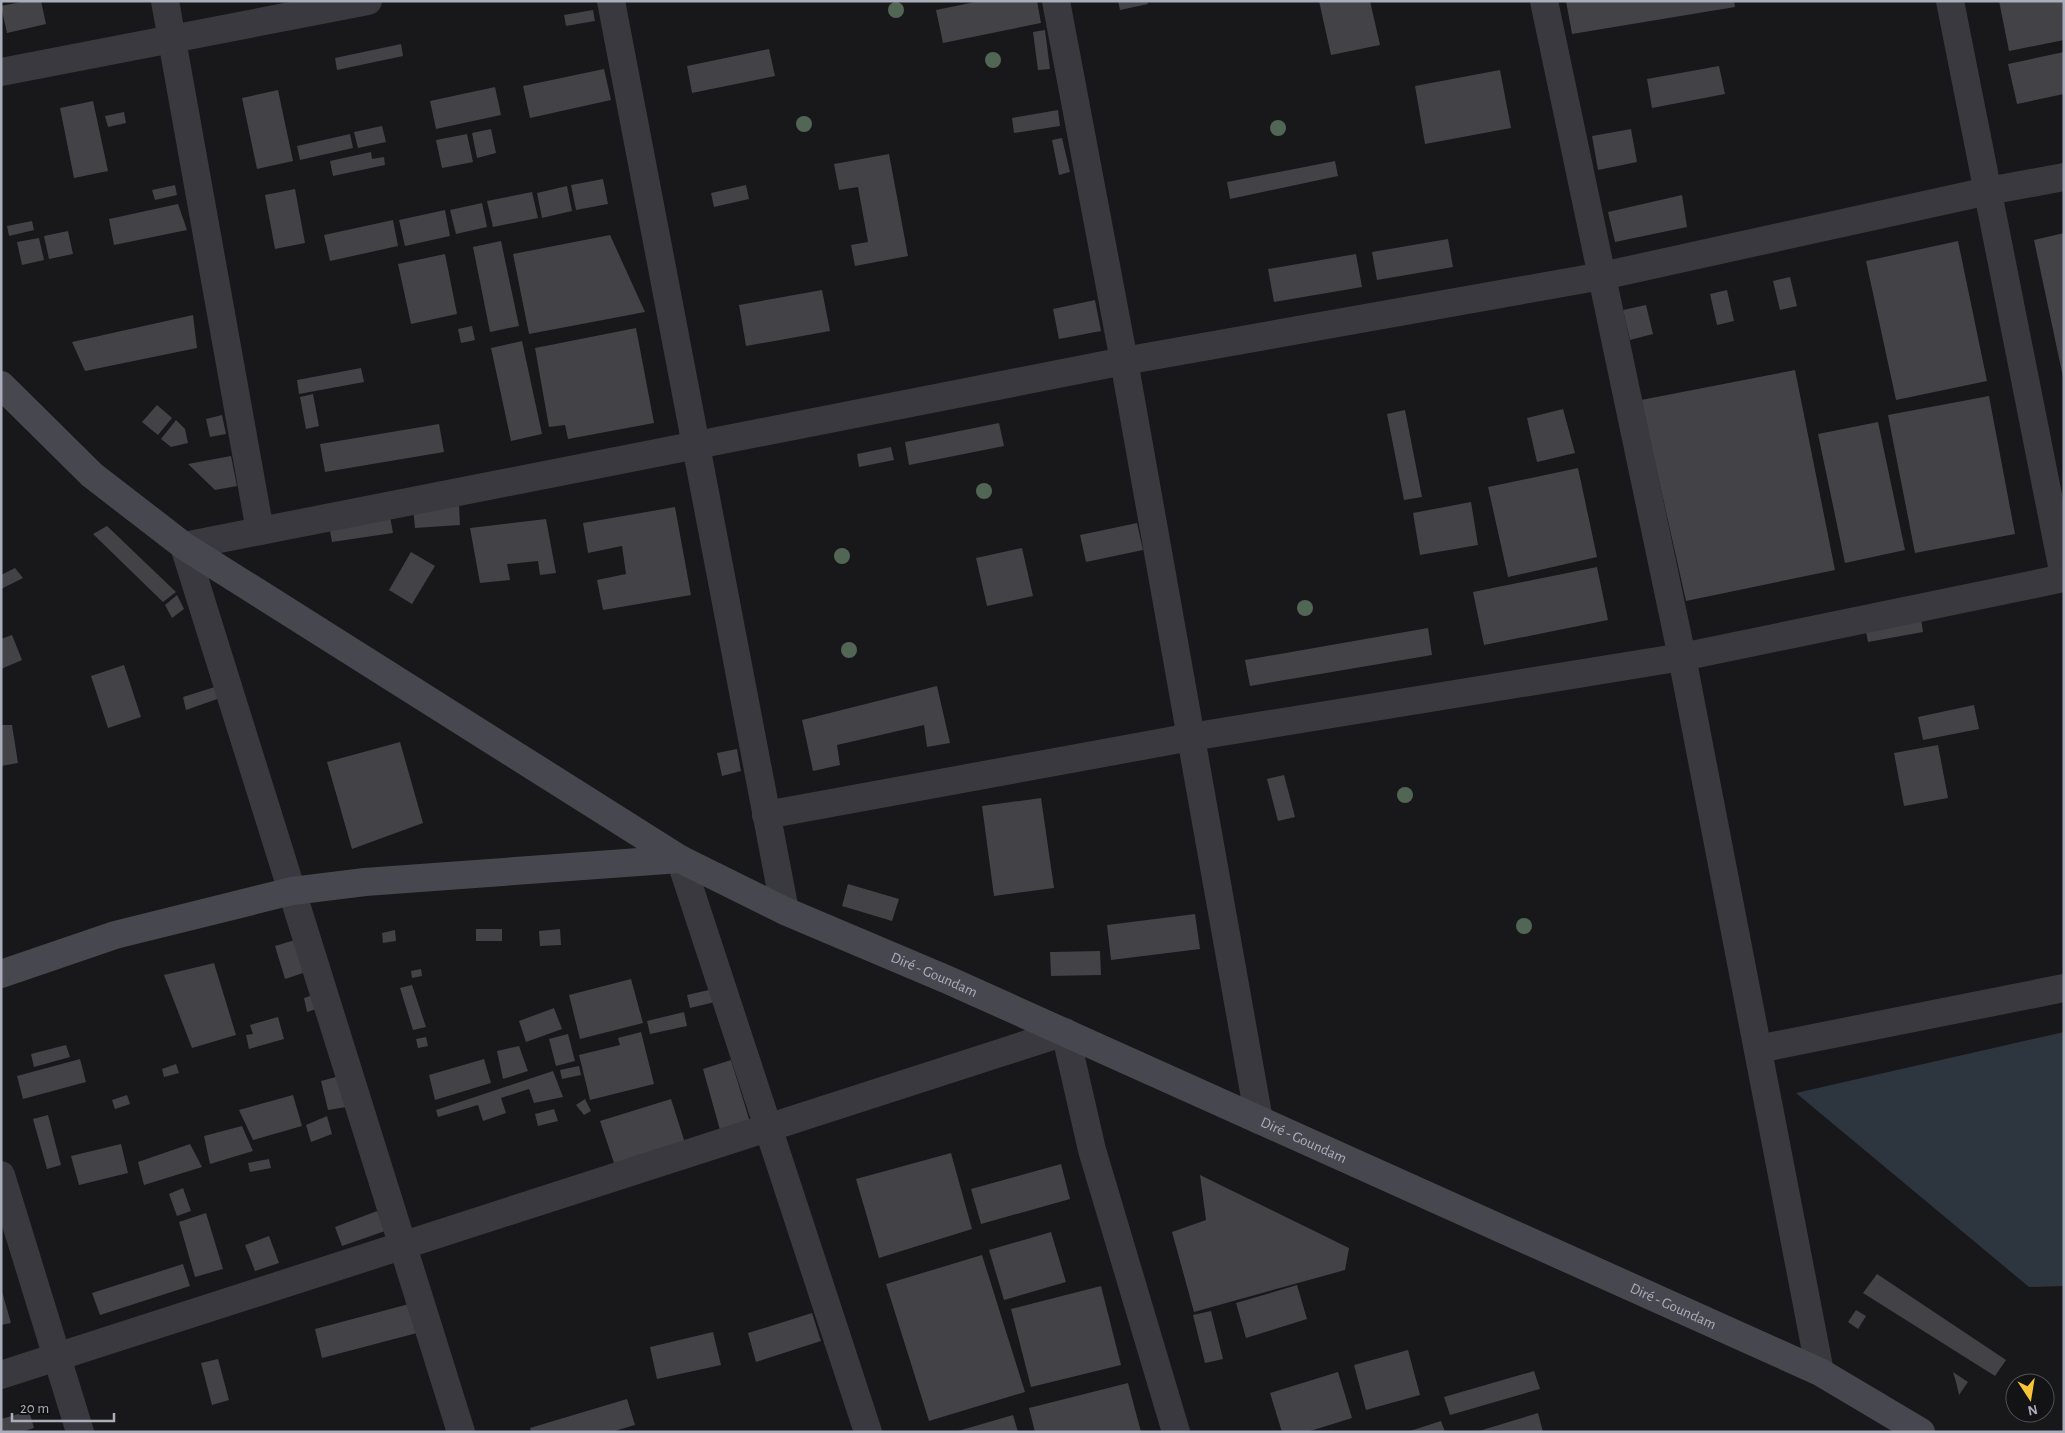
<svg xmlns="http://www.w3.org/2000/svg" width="2065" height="1433" font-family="'Alegreya Sans',sans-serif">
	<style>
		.water { fill: #2d353e }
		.building { fill: #424247 }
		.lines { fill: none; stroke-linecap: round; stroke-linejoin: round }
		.minor { stroke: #39393f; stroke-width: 28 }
		.secondary { stroke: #47484f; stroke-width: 28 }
		.tree { fill: #516655 }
		.labels { text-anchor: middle; stroke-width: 4; stroke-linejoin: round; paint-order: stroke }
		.street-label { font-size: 15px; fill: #aaadba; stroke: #131315 }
	</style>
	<rect width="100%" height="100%" fill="#18181a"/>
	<!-- water -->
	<path class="water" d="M2064 1032V1286L2029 1287 1796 1093Z"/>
	<!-- building -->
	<g class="building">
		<path d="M26 1H41L46 24 7 33 1 6Z"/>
		<path d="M980 1H1037L1041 23 943 43 936 10Z"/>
		<path d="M1118 1H1147L1148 4 1120 10Z"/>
		<path d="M1319 1H1370L1380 45 1331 55Z"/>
		<path d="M1566 1H1734L1735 7 1572 34Z"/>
		<path d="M1999 1H2064V40L2009 51Z"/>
		<path d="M593 10 595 21 566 26 564 15Z"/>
		<path d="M1045 30 1050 69 1038 70 1033 32Z"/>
		<path d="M401 44 403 56 337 70 335 58Z"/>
		<path d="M769 49 775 76 692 93 687 66Z"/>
		<path d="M2064 52V94L2017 104 2008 64Z"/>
		<path d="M1719 66 1725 94 1652 108 1647 79Z"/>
		<path d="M604 69 611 100 530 118 523 86Z"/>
		<path d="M1500 70 1511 128 1425 144 1415 86Z"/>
		<path d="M495 87 501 115 436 129 430 101Z"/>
		<path d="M278 90 293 161 257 169 242 98Z"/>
		<path d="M93 101 108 171 74 178 60 108Z"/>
		<path d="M1058 110 1060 126 1014 133 1012 118Z"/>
		<path d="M124 112 126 123 108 127 105 116Z"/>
		<path d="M382 126 386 142 358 148 354 132Z"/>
		<path d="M491 129 496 153 477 158 472 133Z"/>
		<path d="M1631 129 1637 162 1598 170 1592 136Z"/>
		<path d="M350 134 353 148 300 160 297 146Z"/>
		<path d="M467 134 473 162 442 168 436 140Z"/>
		<path d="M1062 138 1070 172 1059 175 1052 140Z"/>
		<path d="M371 152 372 159 384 157 385 165 333 176 330 161Z"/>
		<path d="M889 154 908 256 855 266 851 245 868 242 858 187 839 190 834 164Z"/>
		<path d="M1335 161 1338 176 1230 199 1227 182Z"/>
		<path d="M603 179 608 204 576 210 571 185Z"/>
		<path d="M175 185 177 195 155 200 152 190Z"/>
		<path d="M746 185 749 199 714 207 711 193Z"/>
		<path d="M567 186 572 211 542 218 537 193Z"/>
		<path d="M295 189 305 243 275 249 265 195Z"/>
		<path d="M532 192 538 218 493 227 487 201Z"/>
		<path d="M1682 195 1687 227 1615 242 1608 212Z"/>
		<path d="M482 203 487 227 456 234 450 210Z"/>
		<path d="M178 204 187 230 114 245 109 219Z"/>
		<path d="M445 210 450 236 405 246 399 220Z"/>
		<path d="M393 220 398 246 330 261 324 235Z"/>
		<path d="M32 221 34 230 9 236 7 226Z"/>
		<path d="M68 231 73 254 49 259 44 236Z"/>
		<path d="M2064 233V377H2063L2034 240Z"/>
		<path d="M610 235 645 312 529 334 513 254Z"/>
		<path d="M39 238 44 260 22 265 17 242Z"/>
		<path d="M1448 239 1453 267 1377 280 1372 252Z"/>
		<path d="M501 241 519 326 490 332 473 247Z"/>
		<path d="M1958 241 1987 381 1896 400 1866 261Z"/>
		<path d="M445 254 457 314 411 324 398 264Z"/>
		<path d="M1356 254 1362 287 1274 302 1268 269Z"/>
		<path d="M1790 277 1797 306 1780 310 1773 281Z"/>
		<path d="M822 290 830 331 746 346 739 305Z"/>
		<path d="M1727 290 1734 321 1717 325 1710 294Z"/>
		<path d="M1095 300 1101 331 1059 339 1053 309Z"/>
		<path d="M1646 305 1653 334 1630 340 1623 310Z"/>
		<path d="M193 315 197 348 85 371 72 342Z"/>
		<path d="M472 326 475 340 461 343 458 329Z"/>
		<path d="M636 328 654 423 568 439 565 425 549 427 535 348Z"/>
		<path d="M522 341 542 434 511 441 491 348Z"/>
		<path d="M361 368 364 382 299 394 297 380Z"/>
		<path d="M1795 370 1835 570 1686 601 1641 400Z"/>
		<path d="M313 394 319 426 306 429 300 397Z"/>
		<path d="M1989 396 2015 534 1915 553 1888 415Z"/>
		<path d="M157 405 172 418 158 435 142 422Z"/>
		<path d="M1563 409 1575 453 1537 462 1527 418Z"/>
		<path d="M1405 410 1422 497 1404 500 1387 414Z"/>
		<path d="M222 415 226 434 210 437 206 419Z"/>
		<path d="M176 420 185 429 188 443 171 447 161 439Z"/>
		<path d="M1878 422 1905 550 1845 563 1818 434Z"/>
		<path d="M999 423 1004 446 909 465 905 442Z"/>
		<path d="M439 424 444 452 325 472 320 444Z"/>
		<path d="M891 447 894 460 859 467 857 454Z"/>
		<path d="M231 456 237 486 215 490 188 464Z"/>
		<path d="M1578 468 1597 557 1508 577 1488 487Z"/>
		<path d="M1471 502 1478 545 1420 555 1413 513Z"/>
		<path d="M459 505 460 525 415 528 413 507Z"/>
		<path d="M675 507 691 595 603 610 597 580 626 574 622 546 588 553 583 523Z"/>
		<path d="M389 511 393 533 332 542 328 520Z"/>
		<path d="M546 519 556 573 540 575 538 561 507 564 510 580 480 583 470 528Z"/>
		<path d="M1137 523 1143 550 1086 562 1080 535Z"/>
		<path d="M107 526 176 592 163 602 93 534Z"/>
		<path d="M1022 548 1033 596 987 606 976 558Z"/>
		<path d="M411 552 435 566 412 604 389 590Z"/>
		<path d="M1597 567 1608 620 1484 645 1473 592Z"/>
		<path d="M15 568 23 578 1 589V575Z"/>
		<path d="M177 595 184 609 172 618 165 605Z"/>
		<path d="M1921 618 1923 632 1868 642 1865 627Z"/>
		<path d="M1428 628 1432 655 1250 686 1245 660Z"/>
		<path d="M12 635 22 660 1 669V639Z"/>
		<path d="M124 665 141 717 108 728 91 676Z"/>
		<path d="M218 686 223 697 186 710 183 697Z"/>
		<path d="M937 686 950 743 927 747 924 725 837 745 840 765 813 771 802 720Z"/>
		<path d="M1974 705 1979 729 1923 740 1918 717Z"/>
		<path d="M1 725H12L18 763 1 766Z"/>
		<path d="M400 742 423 823 352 849 327 762Z"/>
		<path d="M1938 745 1948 798 1904 806 1894 753Z"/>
		<path d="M737 749 741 771 722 776 717 753Z"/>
		<path d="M1284 775 1295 817 1278 821 1267 779Z"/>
		<path d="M1041 798 1054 888 994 896 982 806Z"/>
		<path d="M848 884 899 899 892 921 842 906Z"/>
		<path d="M1195 914 1200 949 1111 960 1107 925Z"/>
		<rect x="476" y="929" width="26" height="12"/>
		<path d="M560 929 561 945 540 946 539 931Z"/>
		<path d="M395 930 396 941 383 943 382 933Z"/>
		<path d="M295 940 309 971 285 979 275 946Z"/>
		<path d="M1100 951 1101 975 1051 976 1050 952Z"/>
		<path d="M214 963 236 1035 192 1048 164 975Z"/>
		<path d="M421 969 422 976 412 978 411 971Z"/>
		<path d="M631 979 643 1023 580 1039 569 995Z"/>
		<path d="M412 985 426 1027 413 1030 400 988Z"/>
		<path d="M713 989 715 1002 690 1008 687 995Z"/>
		<path d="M313 995 319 1008 307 1012 304 998Z"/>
		<path d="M554 1008 562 1029 526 1042 519 1021Z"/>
		<path d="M684 1012 687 1026 650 1034 647 1021Z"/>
		<path d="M278 1017 284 1039 249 1049 246 1035 253 1034 250 1025Z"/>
		<path d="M641 1032 654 1084 590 1100 579 1055 620 1045 618 1038Z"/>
		<path d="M568 1034 575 1061 556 1066 549 1039Z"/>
		<path d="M426 1037 428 1046 418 1048 416 1039Z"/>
		<path d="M66 1045 70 1057 34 1067 31 1054Z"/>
		<path d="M519 1046 528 1071 503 1079 497 1051Z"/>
		<path d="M80 1059 86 1082 23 1099 17 1076Z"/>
		<path d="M484 1059 491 1083 435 1100 429 1075Z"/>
		<path d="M731 1060 750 1122 720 1130 703 1069Z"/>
		<path d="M176 1064 179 1073 164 1077 162 1069Z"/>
		<path d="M579 1066 581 1075 562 1079 560 1070Z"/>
		<path d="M553 1071 563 1097 534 1103 529 1089 501 1098 506 1113 483 1121 478 1105 438 1117 436 1110Z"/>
		<path d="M336 1077 346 1107 328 1110 321 1081Z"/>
		<path d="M127 1095 130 1104 115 1109 112 1100Z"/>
		<path d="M293 1095 302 1126 253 1140 239 1110Z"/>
		<path d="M585 1099 591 1111 584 1115 576 1105Z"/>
		<path d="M671 1099 685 1143 615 1166 600 1121Z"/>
		<path d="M554 1109 558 1121 538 1126 535 1114Z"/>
		<path d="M48 1115 61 1165 47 1169 33 1119Z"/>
		<path d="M327 1116 332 1134 311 1142 306 1125Z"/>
		<path d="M242 1126 253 1151 210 1164 204 1136Z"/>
		<path d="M121 1144 128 1173 79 1185 71 1156Z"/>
		<path d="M190 1144 202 1167 144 1185 138 1162Z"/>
		<path d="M951 1153 972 1229 879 1258 856 1179Z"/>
		<path d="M269 1159 271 1168 250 1172 248 1163Z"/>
		<path d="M1061 1164 1070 1199 981 1224 971 1189Z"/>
		<path d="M1200 1175 1349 1248 1345 1270 1194 1312 1172 1232 1206 1220Z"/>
		<path d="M183 1188 191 1211 177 1216 169 1194Z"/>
		<path d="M377 1211 385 1231 342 1246 335 1227Z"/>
		<path d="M206 1213 223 1269 195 1277 179 1222Z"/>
		<path d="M1051 1232 1066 1282 1004 1300 989 1250Z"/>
		<path d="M269 1236 279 1263 255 1271 245 1245Z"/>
		<path d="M982 1255 1025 1392 929 1421 886 1284Z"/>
		<path d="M183 1264 190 1286 100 1315 92 1293Z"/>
		<path d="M1877 1274 2006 1360 1995 1376 1863 1293Z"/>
		<path d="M1297 1285 1307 1319 1246 1338 1236 1303Z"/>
		<path d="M1101 1286 1121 1365 1031 1387 1011 1309Z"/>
		<path d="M1 1288 11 1323 1 1325Z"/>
		<path d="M409 1304 417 1333 322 1358 315 1329Z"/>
		<path d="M1856 1310 1866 1316 1858 1329 1848 1322Z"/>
		<path d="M1211 1311 1223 1359 1205 1363 1193 1315Z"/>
		<path d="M812 1313 821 1341 756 1362 748 1333Z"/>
		<path d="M713 1332 721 1365 657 1379 650 1347Z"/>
		<path d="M1408 1350 1420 1395 1366 1410 1354 1365Z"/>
		<path d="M218 1359 229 1400 212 1405 201 1363Z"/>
		<path d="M1534 1371 1540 1389 1450 1415 1444 1397Z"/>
		<path d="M1338 1372 1352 1418 1307 1432H1282L1270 1393Z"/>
		<path d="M1953 1372 1968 1382 1959 1395 1956 1382Z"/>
		<path d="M1128 1383 1141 1432H1035L1029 1408Z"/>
		<path d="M627 1399 635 1425 611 1432H531L530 1428Z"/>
		<path d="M29 1411 34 1428 21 1432H1V1419Z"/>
		<path d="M1538 1413 1543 1432H1479V1431Z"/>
		<path d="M1013 1415 1018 1432H958V1431Z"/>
		<path d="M1441 1421 1445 1432H1410V1431Z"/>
	</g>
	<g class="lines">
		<!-- minor -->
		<g class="minor">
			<path d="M165 1 260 531"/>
			<path d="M611 1 785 911"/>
			<path d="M1056 1 1124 361 1259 1120"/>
			<path d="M1544 1 1682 657 1820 1372"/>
			<path d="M1950 1 2064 576"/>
			<path d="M1 72 368 1"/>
			<path d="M766 815 1191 737 1682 657 2064 578"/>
			<path d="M680 859 868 1432"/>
			<path d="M1758 1049 2064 988"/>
			<path d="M1 1175 80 1432"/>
			<path d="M1 1375 1065 1032 1092 1150 1176 1432"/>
			<path d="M461 1432 184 546 1124 361 1602 276 1988 191 2064 177"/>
		</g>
		<!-- secondary -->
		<g class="secondary">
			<path id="s1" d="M1 385 92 475 184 546 680 859 785 911 948 980 1820 1372 1921 1432"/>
			<path d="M1 974 115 935 292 891 365 882 680 859"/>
		</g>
	</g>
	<!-- trees -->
	<g class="tree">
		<circle cx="896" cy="10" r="8"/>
		<circle cx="993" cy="60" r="8"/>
		<circle cx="804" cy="124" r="8"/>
		<circle cx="1278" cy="128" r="8"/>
		<circle cx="984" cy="491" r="8"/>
		<circle cx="842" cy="556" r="8"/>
		<circle cx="1305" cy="608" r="8"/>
		<circle cx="849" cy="650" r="8"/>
		<circle cx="1405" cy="795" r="8"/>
		<circle cx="1524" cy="926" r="8"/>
	</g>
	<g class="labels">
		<!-- street labels -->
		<g class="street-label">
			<text dy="5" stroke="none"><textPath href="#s1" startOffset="1110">Diré - Goundam</textPath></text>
			<text dy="5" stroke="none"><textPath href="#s1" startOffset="1515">Diré - Goundam</textPath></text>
			<text dy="5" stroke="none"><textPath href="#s1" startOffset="1920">Diré - Goundam</textPath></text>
		</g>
	</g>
	<!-- border -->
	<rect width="2065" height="1433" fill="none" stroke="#aaadba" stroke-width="5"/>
	<!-- north arrow -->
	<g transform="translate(2030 1398) rotate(168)"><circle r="24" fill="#131315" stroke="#4f5157"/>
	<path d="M0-4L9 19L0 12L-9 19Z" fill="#f6c434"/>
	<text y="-8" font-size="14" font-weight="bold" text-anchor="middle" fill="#aaadba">N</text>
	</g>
	<!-- scale -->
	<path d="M12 1413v8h102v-8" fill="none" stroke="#aaadba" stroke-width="2.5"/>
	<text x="20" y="1413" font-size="15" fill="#aaadba" stroke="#131315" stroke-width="4" paint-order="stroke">20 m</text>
</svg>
